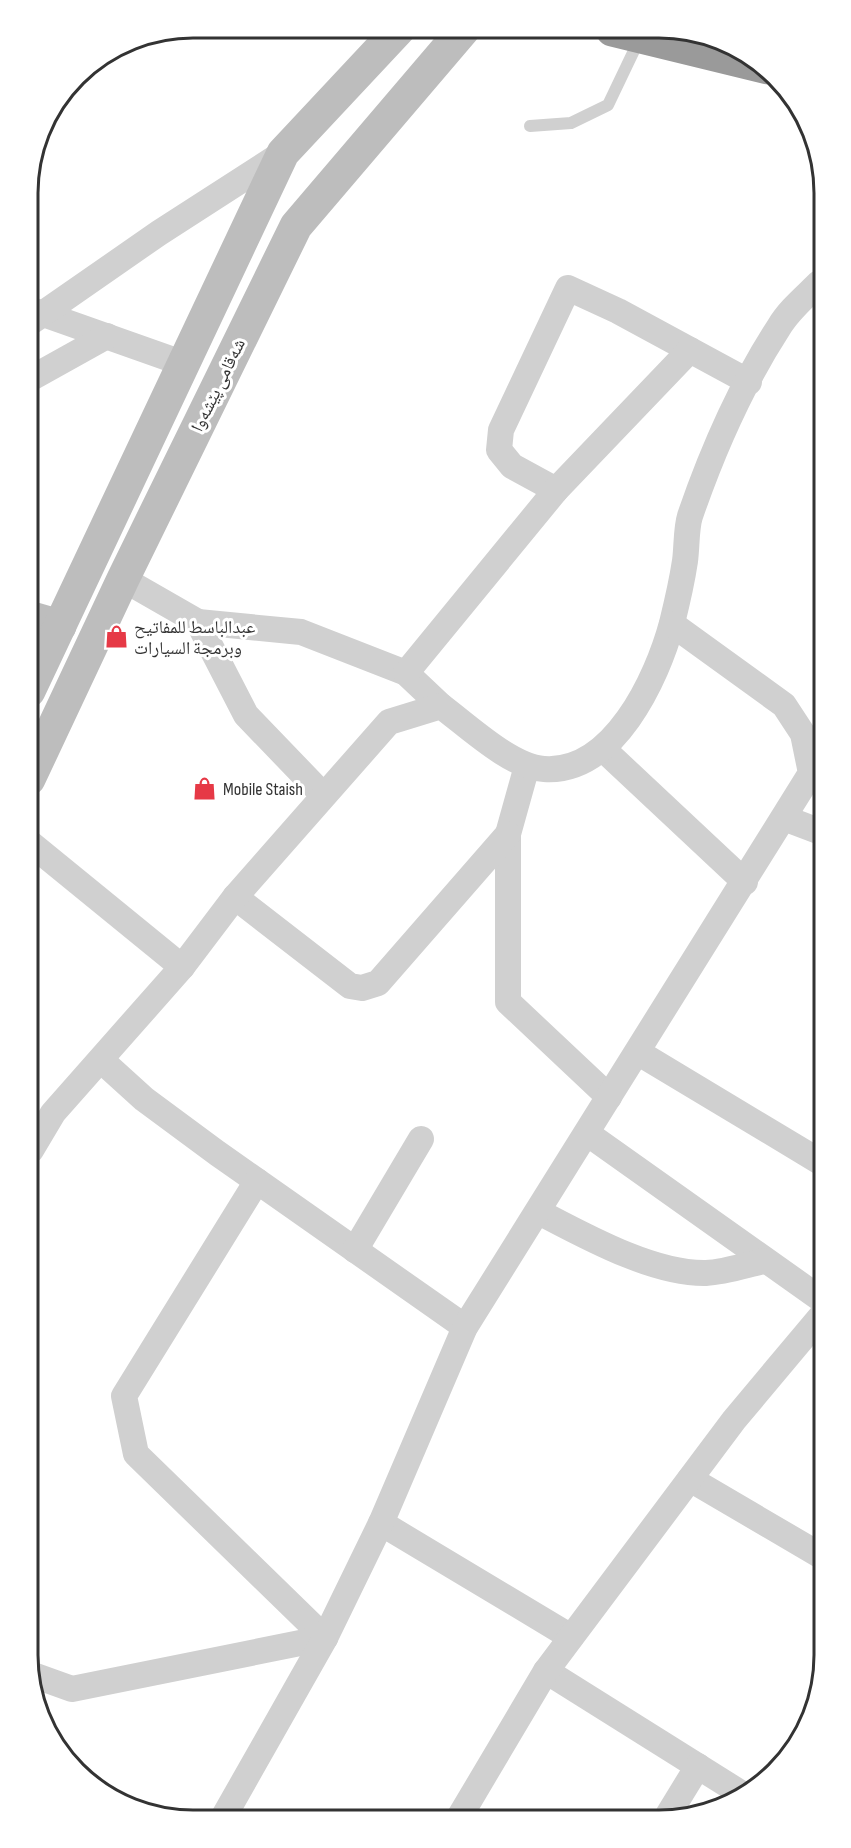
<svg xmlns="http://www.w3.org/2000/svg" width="851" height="1848" font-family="'Sofia Sans Condensed','Noto Naskh Arabic',sans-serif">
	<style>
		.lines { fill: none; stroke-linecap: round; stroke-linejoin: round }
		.lane { stroke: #d0d0d0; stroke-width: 12 }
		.street { stroke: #d0d0d0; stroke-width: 26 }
		.secondary { stroke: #bdbdbd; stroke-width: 33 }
		.highway { stroke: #9a9a9a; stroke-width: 33 }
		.labels { text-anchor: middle; stroke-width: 6; stroke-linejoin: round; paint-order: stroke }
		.street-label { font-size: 18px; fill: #333; stroke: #fff }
		.poi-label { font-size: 18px; fill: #333; stroke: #fff; text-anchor: start }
		.rim { fill: none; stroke: #333; stroke-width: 3 }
	</style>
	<rect width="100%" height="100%" fill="#fff"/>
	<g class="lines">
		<!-- lane -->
		<path class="lane" d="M530 126 571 123 608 105 640 38"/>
		<!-- street -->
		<g class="street">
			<path d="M32 310 182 363"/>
			<path d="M28 324 159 233 283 153"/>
			<path d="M28 380 107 336"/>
			<path d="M556 490 512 466 499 450 501 430 568 288 618 311 749 382"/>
			<path d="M123 579 198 622 246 715 323 795"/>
			<path d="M198 622 301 632 406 673 441 706"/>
			<path d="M406 673 556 490 690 350"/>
			<path d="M603 749 745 882"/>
			<path d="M527 766 508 834V1002L609 1097"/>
			<path d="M784 818 821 832"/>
			<path d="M30 843 182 967"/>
			<path d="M235 897 350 986 362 988 378 983 508 834"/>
			<path d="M639 1053 822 1163"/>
			<path d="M101 1060 144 1099 217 1153 465 1327"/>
			<path d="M588 1134 822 1300"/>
			<path d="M31 1150 53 1113 182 967 235 897 389 722 441 706C468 726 511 767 544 769 613 774 657 679 672 623 677 603 682 581 685 561 687 546 686 529 690 516 712 452 742 384 779 327 789 310 805 297 819 283"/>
			<path d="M257 1181 124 1396 136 1454 325 1638"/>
			<path d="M539 1212C585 1236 653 1274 706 1273 725 1272 746 1265 764 1261"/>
			<path d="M355 1250 421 1139"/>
			<path d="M690 1479 823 1557"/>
			<path d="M381 1523 571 1637"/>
			<path d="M546 1671 739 1792"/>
			<path d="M33 1675 72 1689 325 1638"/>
			<path d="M668 1815 698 1766"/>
			<path d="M460 1816 546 1671 734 1420 822 1315"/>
			<path d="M223 1818 325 1638 381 1523 465 1327 811 773 803 734 784 705 672 624"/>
		</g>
		<!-- secondary -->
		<g class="secondary">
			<path d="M29 617 60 626"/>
			<path d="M29 691 283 153 400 28"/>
			<path d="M29 779 123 579 296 226 464 29"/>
		</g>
		<!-- highway -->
		<path class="highway" d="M612 30 768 68"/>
	</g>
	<!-- icons -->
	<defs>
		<symbol id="shop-bare" viewBox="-9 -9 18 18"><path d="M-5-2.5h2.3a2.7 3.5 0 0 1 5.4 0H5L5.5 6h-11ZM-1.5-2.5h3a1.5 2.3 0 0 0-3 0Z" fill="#e63946" stroke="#fff" stroke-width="2.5" paint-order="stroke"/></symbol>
	</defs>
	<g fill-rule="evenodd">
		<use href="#shop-bare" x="100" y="620" width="33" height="33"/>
		<use href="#shop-bare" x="188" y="772" width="33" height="33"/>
	</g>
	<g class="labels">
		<!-- street labels -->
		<g class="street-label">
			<text transform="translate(218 385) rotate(-64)" y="6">شەقامی پێشەوا</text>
		</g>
		<!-- poi labels -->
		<g class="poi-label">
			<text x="134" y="633">عبدالباسط للمفاتيح<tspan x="134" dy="21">وبرمجة السيارات</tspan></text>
			<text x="223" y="795">Mobile Staish</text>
		</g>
	</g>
	<!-- crop -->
	<path d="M0 0H851V1848H0ZM193 38H659A155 155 0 0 1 814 193V1655A155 155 0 0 1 659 1810H193A155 155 0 0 1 38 1655V193A155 155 0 0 1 193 38Z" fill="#fff" fill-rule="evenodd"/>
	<path class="rim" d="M193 38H659A155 155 0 0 1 814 193V1655A155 155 0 0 1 659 1810H193A155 155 0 0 1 38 1655V193A155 155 0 0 1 193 38Z"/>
</svg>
